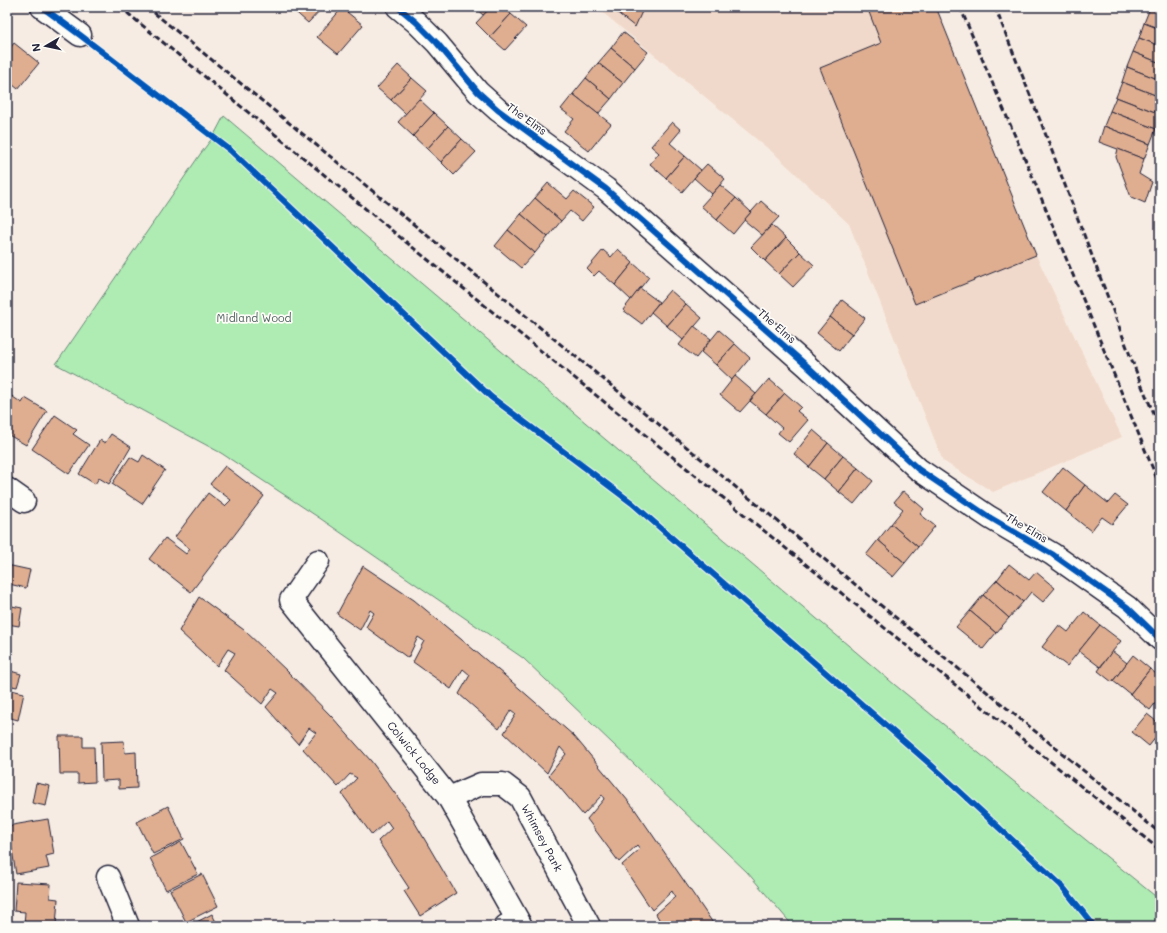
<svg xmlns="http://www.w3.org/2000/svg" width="1167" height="933" font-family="Mali,sans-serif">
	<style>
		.built { fill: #f0d9ca }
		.green { fill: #aeecb3; stroke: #688777 }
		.building { fill: #dfae91; stroke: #22223b }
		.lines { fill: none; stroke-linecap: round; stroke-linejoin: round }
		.street-casing { stroke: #22223b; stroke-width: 25 }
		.secondary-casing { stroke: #22223b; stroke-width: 25 }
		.street { stroke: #fdfcf7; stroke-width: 22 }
		.secondary { stroke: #fdfcf7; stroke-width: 22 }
		.rail { stroke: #22223b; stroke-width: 3; stroke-dasharray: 6 3; stroke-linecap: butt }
		.cycleway-casing { stroke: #fdfcf7; stroke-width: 8 }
		.cycleway { stroke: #0057b8; stroke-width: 6 }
		.labels { text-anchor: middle; stroke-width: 3.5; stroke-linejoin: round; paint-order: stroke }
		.street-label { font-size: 11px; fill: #22223b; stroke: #fdfcf7 }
		.park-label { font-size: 11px; fill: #4c5f5f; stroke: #fdfcf7 }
	</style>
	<rect width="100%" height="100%" fill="#f7ece3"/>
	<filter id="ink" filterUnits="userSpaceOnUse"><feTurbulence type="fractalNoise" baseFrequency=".025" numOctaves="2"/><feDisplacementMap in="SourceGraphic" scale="8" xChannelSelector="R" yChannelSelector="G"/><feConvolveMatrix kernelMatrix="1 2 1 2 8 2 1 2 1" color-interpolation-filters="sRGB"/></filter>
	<g filter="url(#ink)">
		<!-- built -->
		<path class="built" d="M596 7H936L1036 255 1122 437 993 492 943 461 849 224 777 156Z"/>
		<!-- green -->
		<path class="green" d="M224 116 895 685 1160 900V926H793L747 872 523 658 321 519 221 453 56 364 201 153 213 137Z"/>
		<!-- building -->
		<g class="building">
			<path d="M290 7H323L308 23Z"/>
			<path d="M474 7H491L483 15Z"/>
			<path d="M491 7H503L511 14 490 37 476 23Z"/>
			<path d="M610 7H644L635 27Z"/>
			<path d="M867 7H936L1036 255 915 304 820 68 881 43Z"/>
			<path d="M1150 7H1160V12L1150 8Z"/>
			<path d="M342 8 363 25 338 54 317 37Z"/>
			<path d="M1150 8 1160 12V29L1144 23Z"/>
			<path d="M511 14 526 27 505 50 490 37Z"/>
			<path d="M1144 23 1160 29V46L1139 38Z"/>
			<path d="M623 32 648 52 635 68 611 48Z"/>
			<path d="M1139 38 1160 46V63L1133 52Z"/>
			<path d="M14 43 39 63 18 89 7 80V52Z"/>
			<path d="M611 48 635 68 623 83 598 63Z"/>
			<path d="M1133 52 1160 63V80L1127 67Z"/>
			<path d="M598 63 623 83 611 99 586 78Z"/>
			<path d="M398 65 412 78 391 100 377 88Z"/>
			<path d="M1127 67 1160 80V97L1122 82Z"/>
			<path d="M412 78 427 91 406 114 391 100Z"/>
			<path d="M586 78 611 99 598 114 573 94Z"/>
			<path d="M1122 82 1160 97V114L1116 97Z"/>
			<path d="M573 94 611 124 589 151 564 131 574 119 561 109Z"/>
			<path d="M1116 97 1160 114V118L1156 129 1110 111Z"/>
			<path d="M419 99 434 113 413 136 398 122Z"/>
			<path d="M1110 111 1156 129 1150 144 1104 126Z"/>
			<path d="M434 113 448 126 427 149 413 136Z"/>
			<path d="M672 122 681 130 670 143 685 156 666 178 650 164 659 153 651 146Z"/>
			<path d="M448 126 462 139 441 162 427 149Z"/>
			<path d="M1104 126 1150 144 1144 159 1099 142Z"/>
			<path d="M462 139 476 152 454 175 441 162Z"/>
			<path d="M1118 149 1144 159 1139 174 1152 182 1145 203 1131 197 1116 157Z"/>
			<path d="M685 156 701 170 682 192 666 178Z"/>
			<path d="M707 164 725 179 712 194 694 178Z"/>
			<path d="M548 183 567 199 574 191 594 207 582 221 570 211 561 221 535 198Z"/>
			<path d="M720 185 736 198 717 220 701 206Z"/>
			<path d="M535 198 561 221 548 237 521 214Z"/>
			<path d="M736 198 751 212 733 234 717 220Z"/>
			<path d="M761 201 779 217 762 235 744 220Z"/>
			<path d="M521 214 548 237 535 253 508 230Z"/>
			<path d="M772 225 786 238 765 261 751 247Z"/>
			<path d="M508 230 535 253 521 268 495 246Z"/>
			<path d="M786 238 800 252 779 274 765 261Z"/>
			<path d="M618 249 633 263 615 285 599 271 594 276 587 269 603 250 611 257Z"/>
			<path d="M800 252 814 265 793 287 779 274Z"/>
			<path d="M633 263 649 277 631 300 615 285Z"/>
			<path d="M640 288 659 302 642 324 623 310Z"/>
			<path d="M670 290 686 304 667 326 651 312Z"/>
			<path d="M842 300 865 318 852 334 830 317Z"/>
			<path d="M686 304 702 318 683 340 667 326Z"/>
			<path d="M830 317 852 334 839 351 817 333Z"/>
			<path d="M694 326 711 339 696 358 679 345Z"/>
			<path d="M719 330 735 344 716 365 701 352Z"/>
			<path d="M735 344 750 358 732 380 716 365Z"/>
			<path d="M735 376 756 394 740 412 720 395Z"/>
			<path d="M769 379 785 393 766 414 750 401Z"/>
			<path d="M7 393 22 403 25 398 47 411 26 445 7 434Z"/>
			<path d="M785 393 801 407 797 411 808 420 789 442 778 433 782 428 766 414Z"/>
			<path d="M55 415 77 430 73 434 89 445 69 474 32 449Z"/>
			<path d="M813 430 828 443 809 467 794 454Z"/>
			<path d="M111 434 131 447 109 484 99 478 95 484 79 474 100 440 105 443Z"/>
			<path d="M828 443 843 456 824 479 809 467Z"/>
			<path d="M143 455 165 470 142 504 112 484 130 457 139 462Z"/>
			<path d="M843 456 858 468 839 492 824 479Z"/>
			<path d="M225 466 264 496 191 592 149 559 165 538 186 554 190 549 175 537 208 493 225 506 231 500 210 484Z"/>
			<path d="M1063 467 1085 485 1066 511 1043 492Z"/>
			<path d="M858 468 873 481 854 504 839 492Z"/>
			<path d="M1085 485 1108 503 1115 495 1128 505 1112 524 1102 517 1091 531 1066 511Z"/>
			<path d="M903 491 924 509 920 514 935 526 918 547 891 524 903 509 894 502Z"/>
			<path d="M891 524 918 547 905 563 878 540Z"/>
			<path d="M878 540 905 563 893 577 866 555Z"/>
			<path d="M1009 564 1029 580 1036 572 1055 588 1043 602 1031 592 1023 602 997 580Z"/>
			<path d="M7 565 30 570 26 588 9 584 7 593Z"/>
			<path d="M363 566 414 600 504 675 574 736 634 808 715 926H663L656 914 675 897 672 891 652 910 622 865 640 849 637 845 619 862 587 819 604 799 602 795 583 815 549 775 566 754 560 747 547 773 504 733 516 714 511 710 499 729 459 694 470 675 463 669 451 689 413 662 424 641 418 637 408 658 366 627 374 613 370 610 360 630 337 614Z"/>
			<path d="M997 580 1023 602 1009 618 983 595Z"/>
			<path d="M983 595 1009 618 996 633 970 611Z"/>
			<path d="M199 597 244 630 288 672 332 717 371 761 408 811 456 893 420 916 404 891 409 888 378 841 392 828 387 821 372 835 342 794 357 778 350 774 338 787 303 749 316 733 309 728 298 744 266 707 278 693 272 689 262 704 224 670 235 653 228 649 217 666 179 631Z"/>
			<path d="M7 605 22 608 19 626 7 624Z"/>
			<path d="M970 611 996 633 983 649 956 627Z"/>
			<path d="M1084 612 1100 625 1067 666 1042 647 1059 625 1068 632Z"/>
			<path d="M1100 625 1121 641 1100 667 1079 651Z"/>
			<path d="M1112 651 1127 663 1112 682 1098 671Z"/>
			<path d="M1133 655 1150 669 1130 694 1113 681Z"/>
			<path d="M1150 669 1160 677V697L1150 710 1130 694Z"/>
			<path d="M7 670 21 674 17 687 7 685Z"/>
			<path d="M7 689 24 693 18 720 7 717Z"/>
			<path d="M1147 714 1160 724V732L1149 746 1132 732Z"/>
			<path d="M59 736H83V747H94L95 782 78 783V774H60Z"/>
			<path d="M124 741 125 753 136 752 137 788 119 789V780L102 781 101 742Z"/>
			<path d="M36 783 50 786 46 806 32 803Z"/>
			<path d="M168 806 184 839 153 854 137 822Z"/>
			<path d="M48 819 54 854 46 856 49 868 16 874 11 844 7 845V826Z"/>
			<path d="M181 842 198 874 166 890 150 858Z"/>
			<path d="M202 874 218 906 186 922 170 890Z"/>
			<path d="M16 882 51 884 50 898 58 899 56 926H24L25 912 14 911Z"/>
			<path d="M212 914 218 926H189Z"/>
		</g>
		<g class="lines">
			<defs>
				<g id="street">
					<path d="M42 7 80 35"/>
					<path d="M398 7 416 22 437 43 478 92 498 110 606 189 806 365 918 469 989 517 1052 554 1127 607 1160 639"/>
					<path d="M7 489 24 501"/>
					<path d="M318 561 291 600 449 798 521 926"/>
					<path d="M449 798 481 784H503L520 797 589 926"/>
					<path d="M108 877 128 926"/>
				</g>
				<path id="secondary" d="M506 926 517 920"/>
			</defs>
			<!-- street casing -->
			<use href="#street" class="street-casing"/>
			<!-- secondary casing -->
			<use href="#secondary" class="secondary-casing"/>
			<!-- street -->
			<use href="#street" class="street"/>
			<!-- secondary -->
			<use href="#secondary" class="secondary"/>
			<!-- rail -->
			<g class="rail">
				<path d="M120 7 406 242 1160 850"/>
				<path d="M147 7 1160 833"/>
				<path d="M960 7 1033 178 1160 486"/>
				<path d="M995 7 1042 125 1141 384 1160 428"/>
			</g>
			<defs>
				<g id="cycleway">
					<path d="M42 7 80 35 230 150 491 397 632 503 930 764 1061 885 1094 926"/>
					<path d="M398 7 416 22 437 43 478 92 498 110 606 189 806 365 918 469 989 517 1052 554 1127 607 1160 639"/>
				</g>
			</defs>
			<!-- cycleway casing -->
			<use href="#cycleway" class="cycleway-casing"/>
			<!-- cycleway -->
			<use href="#cycleway" class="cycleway"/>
		</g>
	</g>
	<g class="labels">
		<!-- street labels -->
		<g class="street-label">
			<text transform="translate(527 119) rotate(36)" y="4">The Elms</text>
			<text transform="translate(777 326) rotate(41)" y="4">The Elms</text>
			<text transform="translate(1027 528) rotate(31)" y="4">The Elms</text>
			<text transform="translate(414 753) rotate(51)" y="4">Colwick Lodge</text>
			<text transform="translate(542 838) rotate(62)" y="4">Whimsey Park</text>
		</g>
		<!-- park labels -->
		<g class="park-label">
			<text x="254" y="322">Midland Wood</text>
		</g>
	</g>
	<!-- margin -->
	<rect width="1167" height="933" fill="none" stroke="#fdfcf7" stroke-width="24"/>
	<rect x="12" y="12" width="1143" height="909" fill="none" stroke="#22223b" stroke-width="1.5" filter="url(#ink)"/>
	<!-- north arrow -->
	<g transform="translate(46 46) rotate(261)" stroke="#fdfcf7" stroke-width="3" paint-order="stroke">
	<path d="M0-3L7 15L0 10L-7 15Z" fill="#22223b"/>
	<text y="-6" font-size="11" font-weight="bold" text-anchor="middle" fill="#22223b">N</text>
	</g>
</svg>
